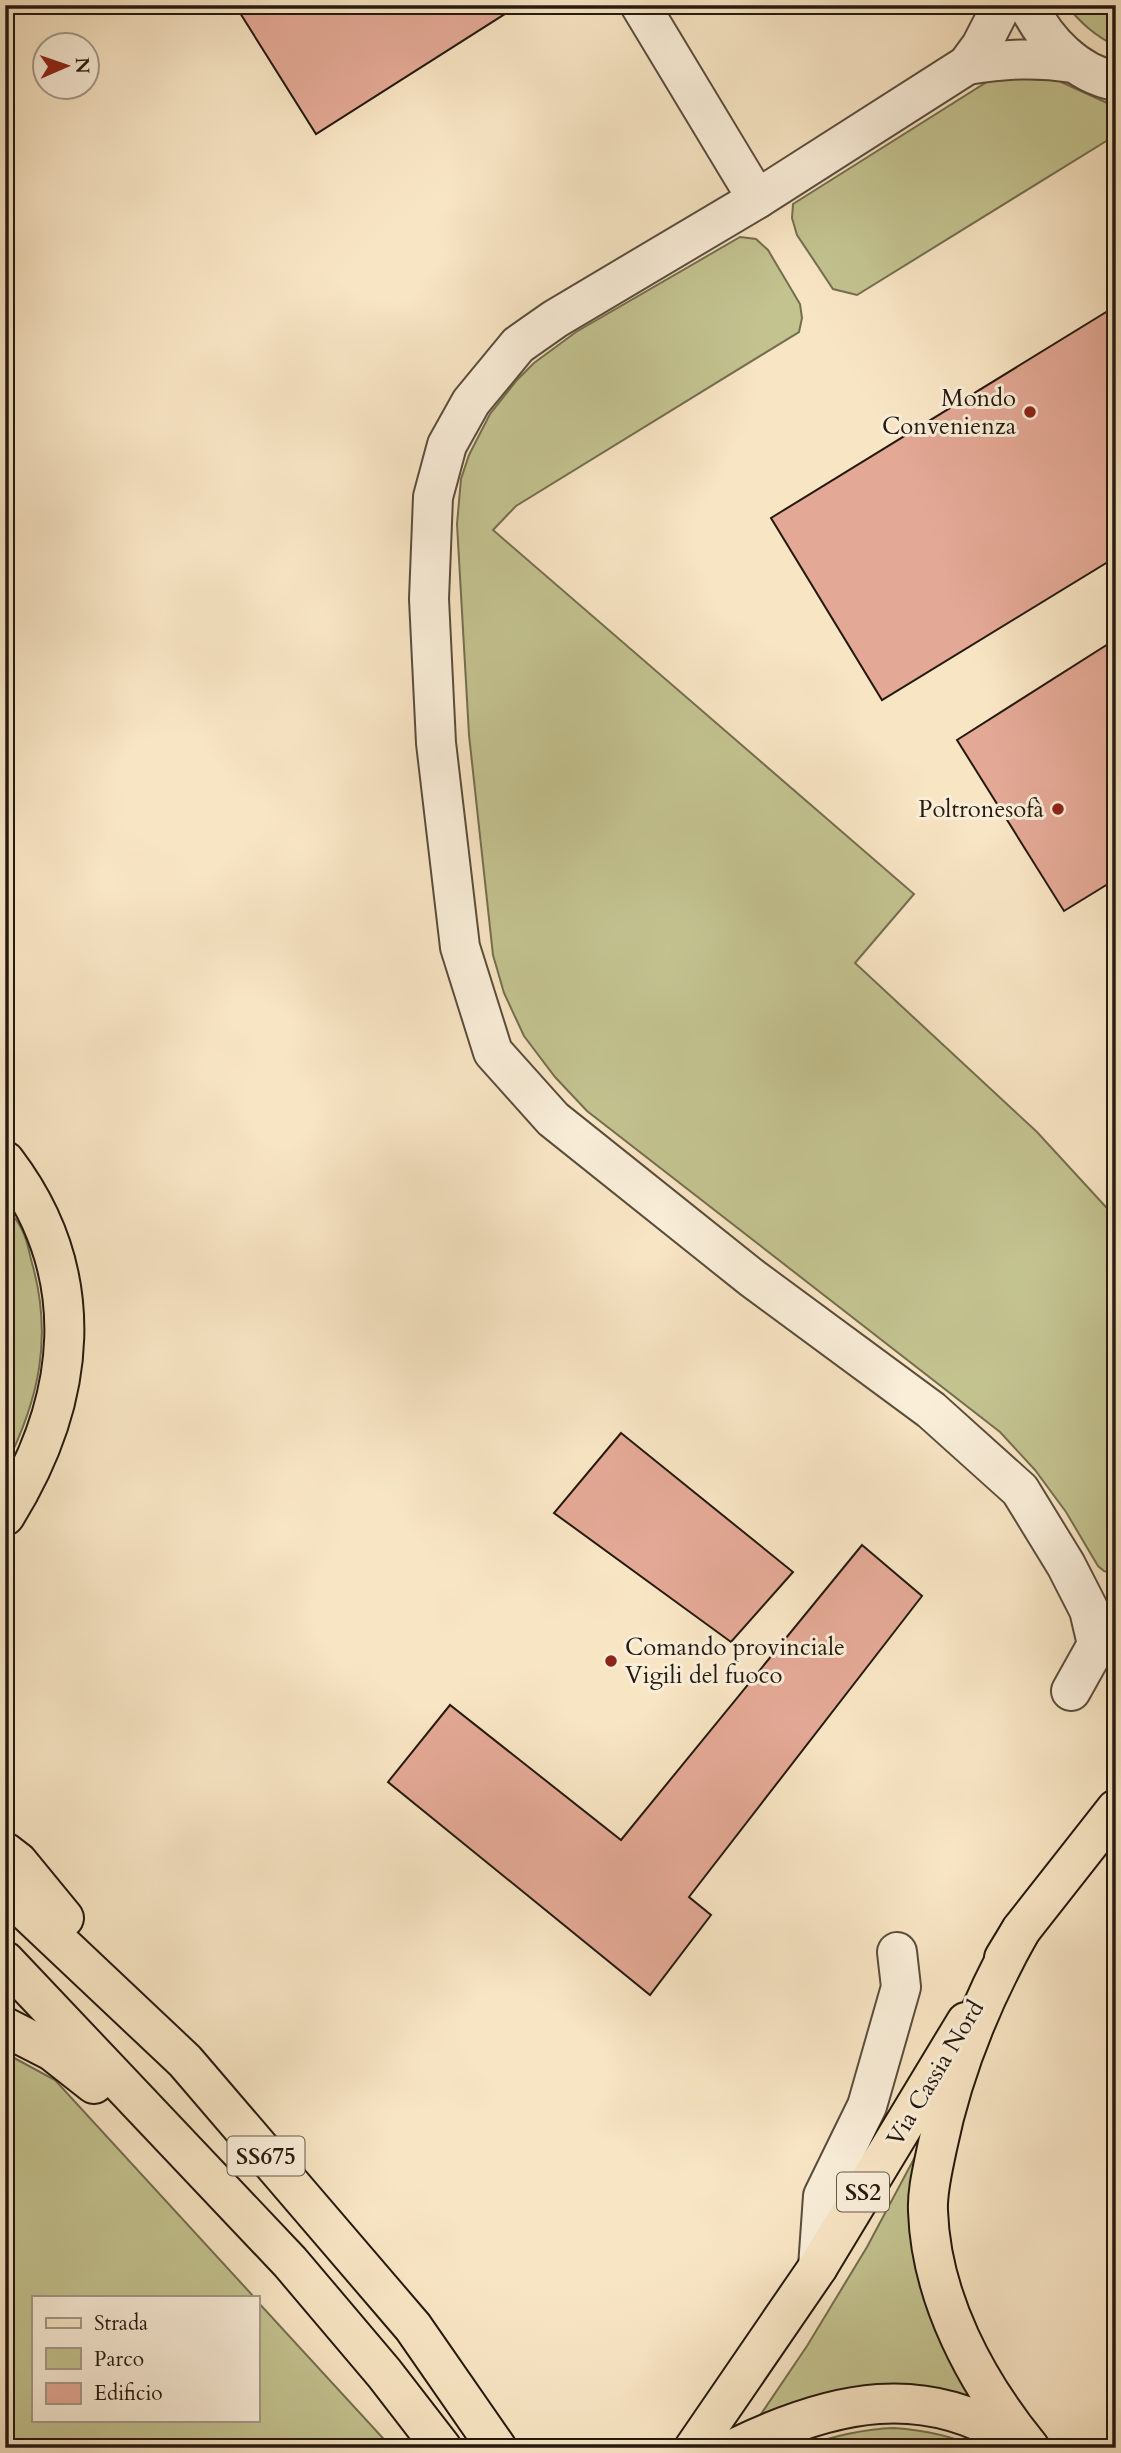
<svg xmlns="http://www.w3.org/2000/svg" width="1121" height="2453" font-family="Cardo,serif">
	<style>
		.green { fill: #c3c390; stroke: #746e50; stroke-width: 2 }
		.building { fill: #e4a996; stroke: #251a0f; stroke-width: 2 }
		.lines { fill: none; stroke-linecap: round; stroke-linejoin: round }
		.minor-casing { stroke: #5a4d3c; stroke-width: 42 }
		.major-casing { stroke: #251a0f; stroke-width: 42 }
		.highway-casing { stroke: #251a0f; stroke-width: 42 }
		.minor { stroke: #faeed9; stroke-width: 38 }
		.major { stroke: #f8e5c4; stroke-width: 38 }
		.highway { stroke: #f8e5c4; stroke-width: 38 }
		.poi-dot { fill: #8f2418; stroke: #faeed9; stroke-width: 2.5 }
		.labels { text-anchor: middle; stroke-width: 6; stroke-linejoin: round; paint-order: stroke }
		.shield { fill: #faeed9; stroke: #655a4c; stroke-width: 2 }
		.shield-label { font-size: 23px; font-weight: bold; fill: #251a0f }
		.poi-label { font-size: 24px; fill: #251a0f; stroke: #faeed9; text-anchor: end }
		.street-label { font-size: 24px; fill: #251a0f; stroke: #faeed9 }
	</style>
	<rect width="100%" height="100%" fill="#f8e5c4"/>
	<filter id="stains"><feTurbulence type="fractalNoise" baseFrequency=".00286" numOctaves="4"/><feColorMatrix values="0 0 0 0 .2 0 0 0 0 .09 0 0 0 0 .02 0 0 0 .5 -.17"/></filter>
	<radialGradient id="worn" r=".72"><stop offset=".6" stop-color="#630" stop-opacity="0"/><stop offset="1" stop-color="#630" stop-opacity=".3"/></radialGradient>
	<!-- green -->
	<g class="green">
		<path d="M1066 5H1116V46C1095 36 1081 23 1066 5Z"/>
		<path d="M1048 76 1116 107V135L857 295 833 289 797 235 792 218 793 204 990 80Z"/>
		<path d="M740 237 756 239 768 250 800 304 802 318 799 332 516 506 493 530 914 894 855 963 1037 1132 1116 1218V1574L1104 1571 1098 1566 1066 1512 1035 1470 1000 1432 587 1111 555 1077 524 1036 504 993 493 955 469 735 457 524 461 479 469 455 490 414 517 380 534 363 576 332Z"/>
		<path d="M5 1205C11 1213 19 1222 23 1232 28 1242 29 1253 32 1263 53 1337 39 1400 5 1467Z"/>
		<path d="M5 2053 55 2080 254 2297H33V2420H257V2301L392 2448H5Z"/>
		<path d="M925 2138 986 2407 757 2420 807 2346 867 2247Z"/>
		<path d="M894 2428C924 2430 952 2436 979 2448H798C830 2437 860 2429 894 2428Z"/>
	</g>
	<!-- building -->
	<g class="building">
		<path d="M235 5H519L316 134Z"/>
		<path d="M1116 306V557L882 700 771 518Z"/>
		<path d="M1116 639V879L1064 911 957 740Z"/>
		<path d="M621 1433 793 1572 731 1642 554 1513Z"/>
		<path d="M862 1545 922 1596 689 1897 711 1915 650 1995 388 1782 450 1705 621 1840Z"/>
	</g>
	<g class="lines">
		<defs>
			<g id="minor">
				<path d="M640 5 757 199"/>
				<path d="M1002 5 981 46 967 65 757 199 555 319 518 345 471 402 447 445 433 497 429 599 436 743 460 947 493 1052 553 1119 752 1278 931 1410 1020 1490 1066 1565 1089 1610 1097 1644"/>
				<path d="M1028 5C1045 40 1076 74 1116 81"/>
				<path d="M967 65C1005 59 1035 57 1073 63"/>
				<path d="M1071 1691 1109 1623"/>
				<path d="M818 2267 823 2196 867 2106 901 1987 897 1952"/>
			</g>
			<g id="major">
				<path d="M1004 1958 1021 1930 1116 1809"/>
				<path d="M694 2448 818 2267 966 2022"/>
			</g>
			<g id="highway">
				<path d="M5 1161C91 1274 77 1400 5 1516"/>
				<path d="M5 1852 18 1862 64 1918"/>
				<path d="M5 1891 185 2061 413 2327 497 2448"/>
				<path d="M1021 1930C982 1999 953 2069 937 2148 933 2168 927 2191 928 2211 931 2298 976 2382 1030 2448"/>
				<path d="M5 1961 290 2262 384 2373 442 2448"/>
				<path d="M5 2027 52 2051 94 2084"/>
				<path d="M735 2448C832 2401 925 2379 1021 2444"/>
			</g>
		</defs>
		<!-- minor casing -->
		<use href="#minor" class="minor-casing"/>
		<!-- major casing -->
		<use href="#major" class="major-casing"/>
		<!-- highway casing -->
		<use href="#highway" class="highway-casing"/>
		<!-- minor -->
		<use href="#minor" class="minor"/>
		<!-- major -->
		<use href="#major" class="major"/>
		<!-- highway -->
		<use href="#highway" class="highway"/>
	</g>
	<!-- markers -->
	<g class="poi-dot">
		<circle cx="1030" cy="412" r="7"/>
		<circle cx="1058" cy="809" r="7"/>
		<circle cx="611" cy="1661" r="7"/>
	</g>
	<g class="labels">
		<!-- shield labels -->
		<g class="shield">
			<rect x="227.5" y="2136.5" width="77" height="39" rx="5"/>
			<rect x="837" y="2172.5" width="52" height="39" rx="5"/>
		</g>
		<g class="shield-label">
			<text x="266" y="2164">SS675</text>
			<text x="863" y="2200">SS2</text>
		</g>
		<!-- poi labels -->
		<g class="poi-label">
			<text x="1016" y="406">Mondo<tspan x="1016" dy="28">Convenienza</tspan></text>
			<text x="1044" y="817">Poltronesofà</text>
			<text x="625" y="1655" text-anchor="start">Comando provinciale<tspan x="625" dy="28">Vigili del fuoco</tspan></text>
		</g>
		<!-- street labels -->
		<g class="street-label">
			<text transform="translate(935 2073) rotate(-59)" y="8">Via Cassia Nord</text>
		</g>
	</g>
	<!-- margin -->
	<rect width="1121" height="2453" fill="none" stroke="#f8e5c4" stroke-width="28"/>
	<rect x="7" y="7" width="1107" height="2439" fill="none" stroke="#251a0f" stroke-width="3.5"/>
	<rect x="14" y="14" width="1093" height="2425" fill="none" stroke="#251a0f" stroke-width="2"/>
	<!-- legend -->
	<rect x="32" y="2296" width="228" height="126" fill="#faeed9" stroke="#a59988" stroke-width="2"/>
	<rect x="46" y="2318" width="35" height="10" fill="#f8e5c4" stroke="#a59988" stroke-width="2"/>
	<text x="94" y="2330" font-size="21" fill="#251a0f">Strada</text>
	<rect x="46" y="2348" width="35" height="21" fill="#c3c390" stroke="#a59988" stroke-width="2"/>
	<text x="94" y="2366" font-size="21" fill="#251a0f">Parco</text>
	<rect x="46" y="2383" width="35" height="21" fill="#e4a996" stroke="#a59988" stroke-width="2"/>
	<text x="94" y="2400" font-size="21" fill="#251a0f">Edificio</text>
	<!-- north arrow -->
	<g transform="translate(66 66) rotate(88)"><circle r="33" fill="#faeed9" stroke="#a59988" stroke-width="2"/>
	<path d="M0-5L12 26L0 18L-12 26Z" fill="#8f2418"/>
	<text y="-10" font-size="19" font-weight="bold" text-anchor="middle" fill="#251a0f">N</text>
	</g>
	<rect width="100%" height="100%" filter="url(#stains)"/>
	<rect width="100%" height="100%" fill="url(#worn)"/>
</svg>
